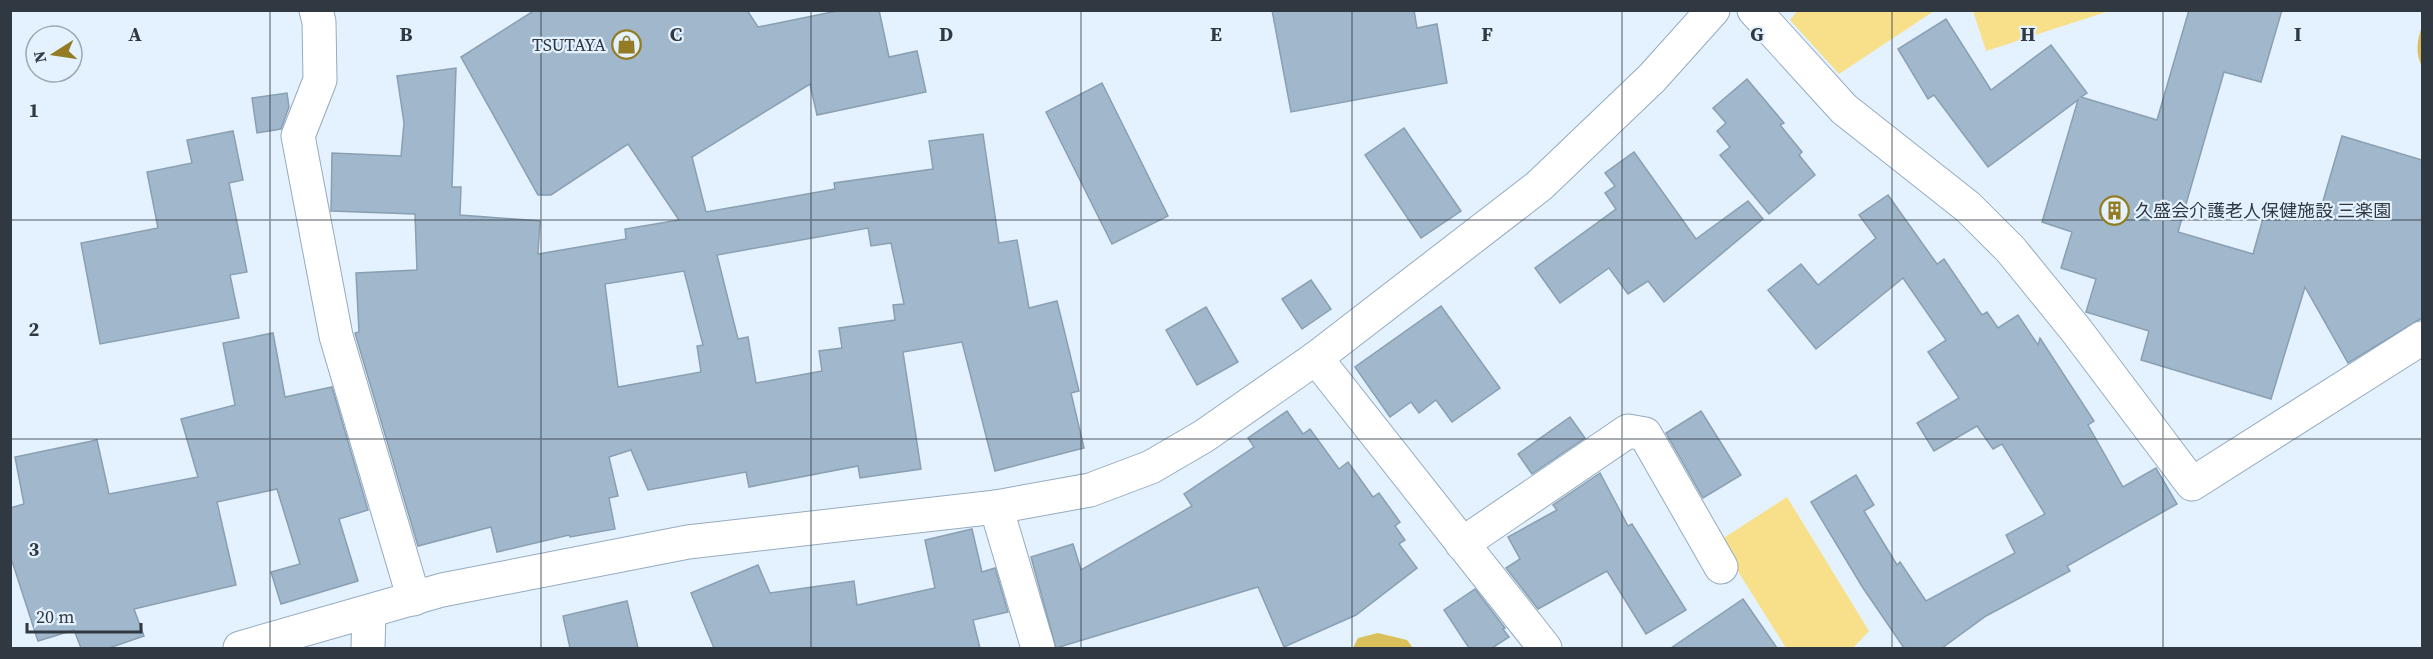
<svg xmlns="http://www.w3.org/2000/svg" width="2433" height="659" font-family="'Source Serif 4','Noto Sans JP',serif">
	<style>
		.green { fill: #f8e08b }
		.forest { fill: #dac05b }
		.building { fill: #a1b7cb; stroke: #899fb2; stroke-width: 1.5; fill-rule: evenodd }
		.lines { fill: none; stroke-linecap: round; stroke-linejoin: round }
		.minor-casing { stroke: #95abbf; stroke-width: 35 }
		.minor { stroke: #fff; stroke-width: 33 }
		.grid { fill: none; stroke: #303941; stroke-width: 1.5; stroke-opacity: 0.55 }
		.labels { text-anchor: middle; stroke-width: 4.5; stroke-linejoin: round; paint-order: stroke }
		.poi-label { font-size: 18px; fill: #303941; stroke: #e4f2ff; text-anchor: end }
		.grid-label { font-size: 20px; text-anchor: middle; font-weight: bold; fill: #303941; stroke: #e4f2ff; stroke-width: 4.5; stroke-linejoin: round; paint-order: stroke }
	</style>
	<rect width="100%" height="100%" fill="#e4f2ff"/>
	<!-- green -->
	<g class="green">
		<path d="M1797 11V10L1934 11 1839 74 1790 20Z"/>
		<path d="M1973 11V10L2109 11 1986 51Z"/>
		<path d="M1787 497 1869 631 1853 648H1786L1719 541Z"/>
	</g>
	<!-- forest -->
	<g class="forest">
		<path d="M2422 26V67C2415 52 2417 41 2422 26Z"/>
		<path d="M1378 633 1407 640 1413 648H1353L1358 638Z"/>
	</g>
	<!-- building -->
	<g class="building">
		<path d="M535 10H747L758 27 842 10H879L889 57 917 51 926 92 817 115 810 84 692 157 706 212 835 189 834 183 933 169 929 141 983 134 999 243 1017 240 1029 308 1057 301 1079 391 1071 393 1084 448 995 471 962 342 903 352 921 469 860 478 858 466 749 487 746 472 648 490 631 450 609 457 618 496 609 498 615 529 570 537 569 535 497 552 491 527 418 546 355 333 359 332 356 273 417 270 415 214 331 211 332 153 401 156 404 123 397 76 456 68 452 187H461L460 215 540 221 538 254 626 239 625 229 679 220 628 144 551 195H538L461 57ZM868 228 871 246 891 243 904 304 893 305 895 320 839 328 842 348 819 351 822 371 756 383 748 337 738 339 717 255ZM684 271 703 345 697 346 701 372 618 387 605 284Z"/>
		<path d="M1272 10H1414L1417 28 1437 24 1447 83 1291 112Z"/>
		<path d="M2189 10H2282L2261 82 2224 72 2178 232 2253 254 2267 204 2318 218 2342 136 2422 160V318L2348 363 2305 287 2271 399 2141 360 2149 331 2086 312 2096 279 2061 268 2072 232 2042 222 2078 100 1988 167 1934 95 1928 99 1898 49 1946 19 1991 90 2051 45 2087 93 2081 97 2157 120Z"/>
		<path d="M1747 79 1784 123 1780 125 1802 152 1799 155 1815 175 1769 214 1720 155 1730 147 1717 131 1726 123 1713 108Z"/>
		<path d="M1102 83 1168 216 1112 244 1046 112Z"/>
		<path d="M287 93 289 107 281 129 257 133 252 98Z"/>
		<path d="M1404 128 1461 211 1421 238 1365 155Z"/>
		<path d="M233 131 243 180 229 183 247 272 230 275 239 318 100 344 81 243 158 228 147 172 192 163 187 140Z"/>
		<path d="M1634 152 1696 239 1748 201 1763 219 1664 302 1648 281 1628 294 1609 268 1560 303 1535 268 1616 209 1605 193 1615 186 1605 173Z"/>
		<path d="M1888 195 1937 264 1944 259 1982 315 1987 312 1998 328 2018 315 2038 345 2040 338 2094 421 2088 425 2123 487 2156 468 2177 504 2067 566 2070 571 1986 616 1942 648H1904L1863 588 1811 502 1856 475 1874 505 1864 511 1897 565 1900 562 1926 601 2015 553 2006 535 2045 514 2002 444 1993 449 1977 426 1934 451 1917 423 1959 398 1928 352 1946 340 1903 278 1816 349 1768 290 1801 264 1818 285 1876 238 1859 215Z"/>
		<path d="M1311 280 1331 309 1302 329 1282 299Z"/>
		<path d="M1441 306 1500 388 1452 422 1436 400 1419 413 1411 402 1390 417 1355 367Z"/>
		<path d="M1206 307 1238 362 1197 385 1166 330Z"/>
		<path d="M273 333 285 397 332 387 368 510 339 519 358 581 281 604 271 572 300 564 277 489 217 502 236 585 134 609 144 636 109 648H81L74 630 38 641 10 555V508L24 504 15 457 97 440 109 494 198 477 181 419 235 405 223 343Z"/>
		<path d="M1287 411 1303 434 1310 429 1339 469 1348 462 1373 497 1379 493 1400 522 1395 526 1405 540 1399 544 1417 568 1356 615 1284 647 1258 587 1056 648 1031 557 1073 544 1081 570 1192 506 1184 494 1254 447 1248 438Z"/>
		<path d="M1701 411 1741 475 1703 498 1666 433Z"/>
		<path d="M1570 417 1585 438 1532 474 1518 454Z"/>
		<path d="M1600 473 1628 526 1632 524 1686 610 1646 634 1607 571 1538 609 1506 568 1520 559 1508 537 1557 510 1553 505Z"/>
		<path d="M972 529 982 572 995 568 1008 612 973 620 980 648H714L691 593 758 565 770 593 854 581 857 605 935 588 925 540Z"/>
		<path d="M1475 589 1505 628 1503 629 1509 637 1492 648H1469L1444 610Z"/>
		<path d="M1743 599 1777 648H1671Z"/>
		<path d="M627 601 638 648H570L563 616Z"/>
	</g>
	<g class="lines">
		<defs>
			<g id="minor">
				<path d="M316 10 319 22 320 80 298 136 336 336 414 599"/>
				<path d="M1754 10 1844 109 1968 207 2011 250 2076 330 2192 484 2422 338"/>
				<path d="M1316 358 1545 648"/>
				<path d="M996 507 1038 648"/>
				<path d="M1462 544 1628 431 1645 434 1721 567"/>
				<path d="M240 648 442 590 688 542 996 507 1090 490 1151 467 1204 436 1316 358 1539 186 1652 78 1713 10"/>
				<path d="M368 648 369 612"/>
			</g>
		</defs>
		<!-- minor casing -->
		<use href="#minor" class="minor-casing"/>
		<!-- minor -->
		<use href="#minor" class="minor"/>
	</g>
	<!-- grid -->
	<path class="grid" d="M270 10V648M541 10V648M811 10V648M1081 10V648M1352 10V648M1622 10V648M1892 10V648M2163 10V648M10 220H2422M10 439H2422"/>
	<!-- icons -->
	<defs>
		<symbol id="shop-ring" viewBox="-11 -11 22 22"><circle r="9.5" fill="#e4f2ff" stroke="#937c23" stroke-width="1.5"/><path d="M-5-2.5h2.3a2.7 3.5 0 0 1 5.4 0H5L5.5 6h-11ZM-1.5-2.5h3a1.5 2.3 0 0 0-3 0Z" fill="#937c23"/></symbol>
		<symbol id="building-ring" viewBox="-11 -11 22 22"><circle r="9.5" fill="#e4f2ff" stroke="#937c23" stroke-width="1.5"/><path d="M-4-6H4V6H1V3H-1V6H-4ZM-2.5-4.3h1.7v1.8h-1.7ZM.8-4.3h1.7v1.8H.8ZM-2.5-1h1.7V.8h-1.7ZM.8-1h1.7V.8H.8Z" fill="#937c23"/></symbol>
	</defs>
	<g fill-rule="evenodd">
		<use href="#shop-ring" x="610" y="28" width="33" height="33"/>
		<use href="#building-ring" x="2098" y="194" width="33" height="33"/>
	</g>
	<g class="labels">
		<!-- poi labels -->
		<g class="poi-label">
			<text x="606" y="51">TSUTAYA</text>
			<text x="2135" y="217" text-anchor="start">久盛会介護老人保健施設 三楽園</text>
		</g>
	</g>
	<g class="grid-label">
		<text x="135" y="41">A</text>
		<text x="406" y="41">B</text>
		<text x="676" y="41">C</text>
		<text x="946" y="41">D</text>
		<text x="1216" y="41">E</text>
		<text x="1487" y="41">F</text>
		<text x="1757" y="41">G</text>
		<text x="2028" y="41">H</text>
		<text x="2298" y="41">I</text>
		<text x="34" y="117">1</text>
		<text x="34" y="336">2</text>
		<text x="34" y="556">3</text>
	</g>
	<!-- border -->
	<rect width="2433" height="659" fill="none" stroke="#303941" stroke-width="24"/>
	<!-- north arrow -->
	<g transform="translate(54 54) rotate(258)"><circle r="28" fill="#e4f2ff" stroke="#9ca8b3" stroke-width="1.5"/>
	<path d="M0-4.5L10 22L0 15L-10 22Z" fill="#937c23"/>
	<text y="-9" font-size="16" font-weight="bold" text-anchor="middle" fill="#303941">N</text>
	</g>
	<!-- scale -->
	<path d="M27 623v9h114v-9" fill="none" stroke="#303941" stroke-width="3"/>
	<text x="36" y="623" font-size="18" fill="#303941" stroke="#e4f2ff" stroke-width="4.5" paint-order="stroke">20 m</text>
</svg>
